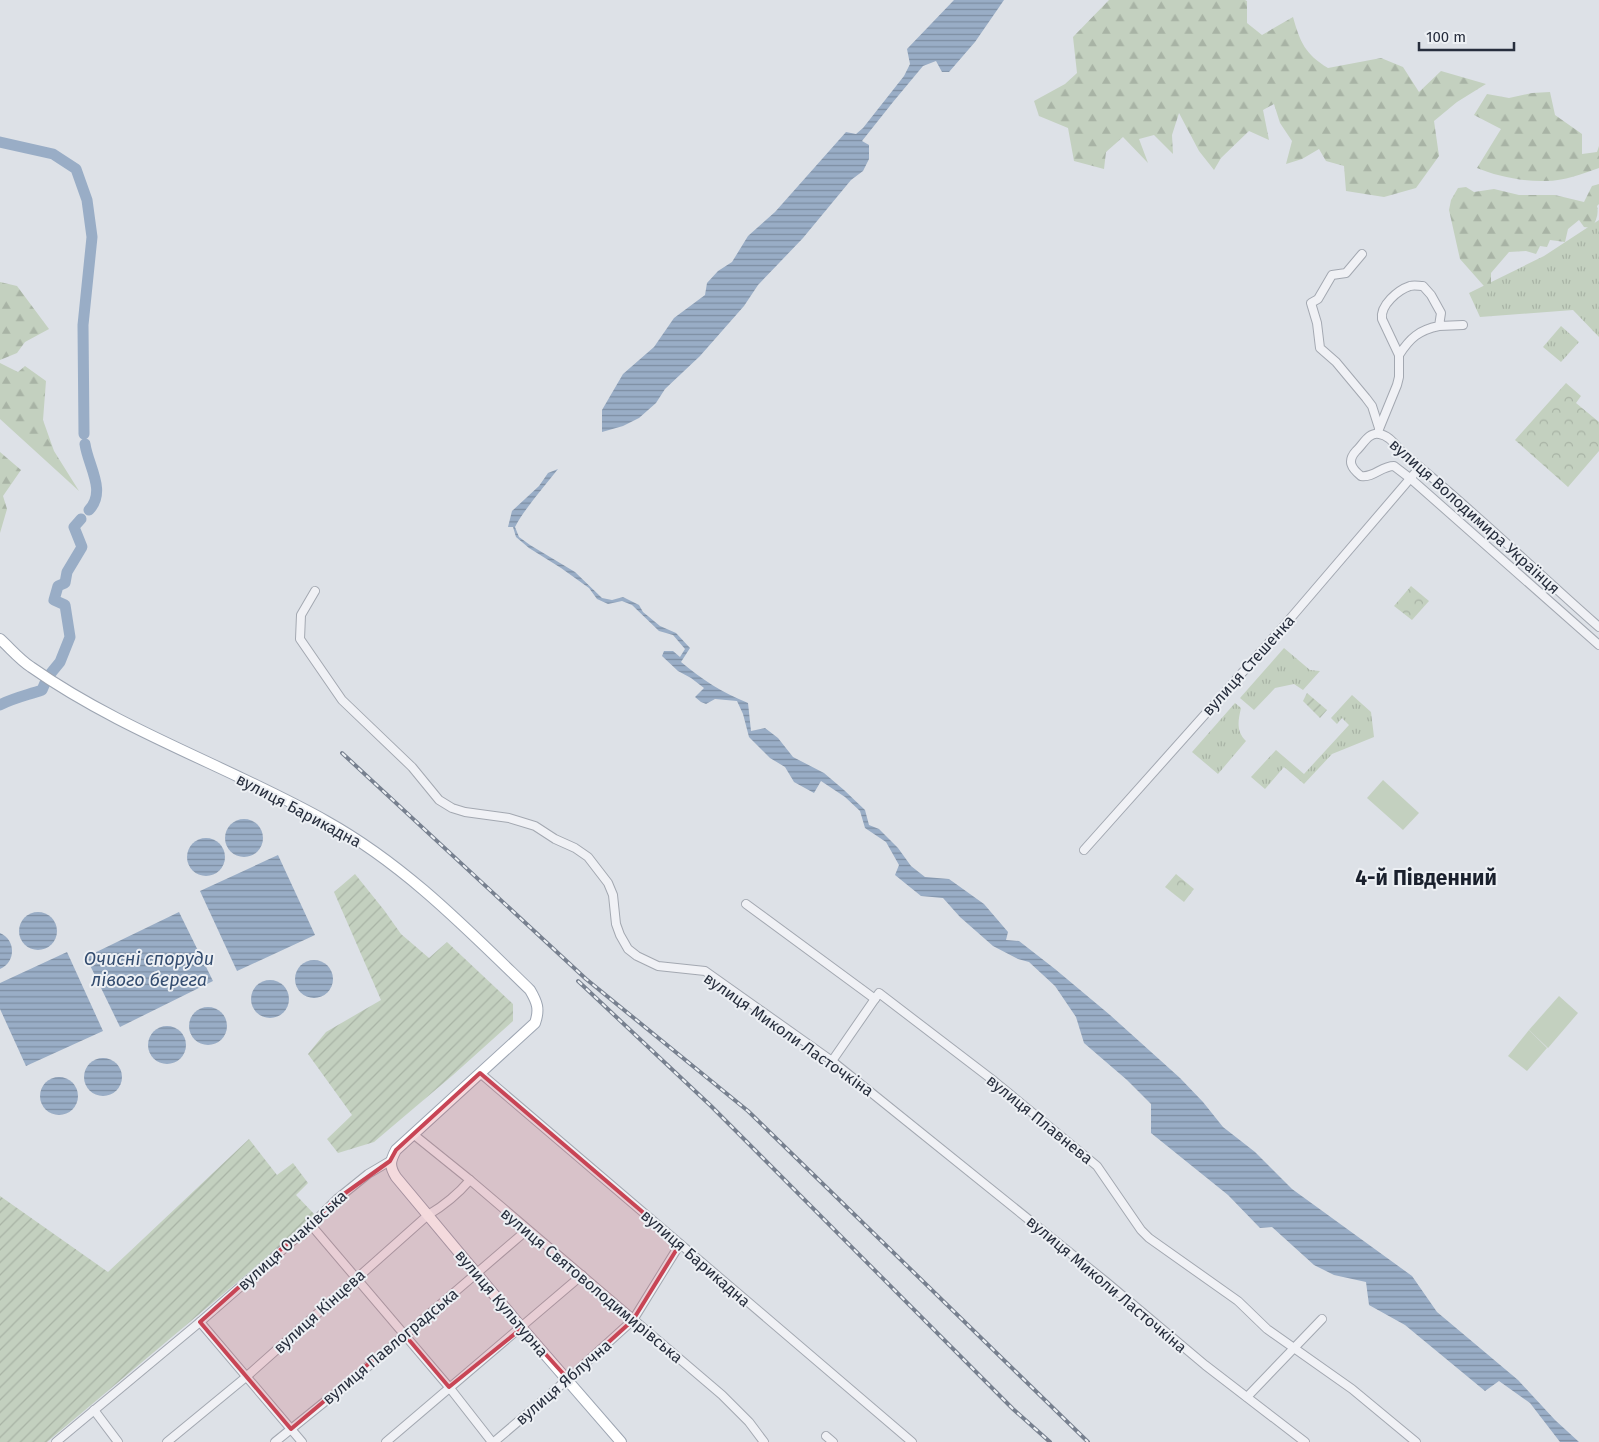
<svg xmlns="http://www.w3.org/2000/svg" width="1599" height="1442" font-family="'Fira Sans',sans-serif">
	<style>
		.grass { fill: url(#grass-tufts) }
		.forest { fill: url(#forest-firs) }
		.park { fill: url(#park-crowns) }
		.garden { fill: url(#garden-furrows) }
		.pitch { fill: #c3d0bf }
		.water { fill: url(#water-rules) }
		.lines { fill: none; stroke-linecap: round; stroke-linejoin: round }
		.river { stroke: #99adc6; stroke-width: 11 }
		.minor-casing { stroke: #a3a8b1; stroke-width: 10 }
		.major-casing { stroke: #9da5b2; stroke-width: 12 }
		.minor { stroke: #f0f1f5; stroke-width: 8 }
		.major { stroke: #fff; stroke-width: 10 }
		.rail-casing { stroke: #77808f; stroke-width: 4 }
		.rail { stroke: #edf0f4; stroke-width: 2; stroke-dasharray: 5.5; stroke-linecap: butt }
		.marked { fill: #c84555; fill-opacity: 0.2; stroke: #c84555; stroke-width: 4; stroke-linejoin: round }
		.labels { text-anchor: middle; stroke-width: 4; stroke-linejoin: round; paint-order: stroke }
		.street-label { font-size: 16px; fill: #272e3d; stroke: #edf0f4 }
		.water-label { font-size: 18px; font-style: italic; fill: #334c6f; stroke: #edf0f4 }
		.district-label { font-size: 21px; font-weight: bold; fill: #1a202d; stroke: #edf0f4 }
	</style>
	<defs>
		<pattern id="grass-tufts" width="24" height="20" patternUnits="userSpaceOnUse" patternTransform="scale(1.25)"><rect width="24" height="20" fill="#c3d0bf"/><path d="M3 7l-1-3M5 7V3M7 7l1-3M15 17l-1-3M17 17v-4M19 17l1-3" fill="none" stroke="#a8b3a5"/></pattern>
		<pattern id="forest-firs" width="22" height="20" patternUnits="userSpaceOnUse" patternTransform="scale(1.25)"><rect width="22" height="20" fill="#c3d0bf"/><path d="M5 1l3.5 6h-7zM16 11l3.5 6h-7z" fill="#a8b3a5"/></pattern>
		<pattern id="park-crowns" width="20" height="18" patternUnits="userSpaceOnUse" patternTransform="scale(1.25)"><rect width="20" height="18" fill="#c3d0bf"/><path d="M2 6a3 3 0 1 1 6 0M12 15a3 3 0 1 1 6 0" fill="none" stroke="#a8b3a5"/></pattern>
		<pattern id="garden-furrows" width="10" height="10" patternUnits="userSpaceOnUse" patternTransform="scale(1.25)"><rect width="10" height="10" fill="#c3d0bf"/><path d="M-1 1l2-2M0 10L10 0M9 11l2-2" fill="none" stroke="#a8b3a5"/></pattern>
		<pattern id="water-rules" width="6" height="5" patternUnits="userSpaceOnUse" patternTransform="scale(1.25)"><rect width="6" height="5" fill="#99adc6"/><path d="M0 2.5h6" fill="none" stroke="#7d8da2"/></pattern>
	</defs>
	<rect width="100%" height="100%" fill="#dde1e7"/>
	<!-- grass -->
	<g class="grass">
		<path d="M1599 220V337L1573 310 1480 317 1469 293 1544 256Z"/>
		<path d="M1561 326 1579 342 1561 362 1543 347Z"/>
		<path d="M1284 648 1310 670 1320 671 1303 690 1294 684 1275 688 1254 710 1240 698Z"/>
		<path d="M1352 695 1371 712 1374 737 1332 754 1304 784 1284 767 1265 789 1251 777 1276 750 1304 774 1349 725 1342 718 1337 724 1331 718Z"/>
		<path d="M1235 703 1241 708C1238 721 1236 731 1246 741L1218 774 1192 752Z"/>
	</g>
	<!-- forest -->
	<g class="forest">
		<path d="M1109 0H1245L1247 1V23L1262 35 1293 17C1300 42 1305 54 1328 68L1381 58 1403 67 1419 92 1441 71 1486 84 1457 102 1434 121 1439 156 1416 188 1384 197 1346 191 1344 166 1326 161 1319 149 1302 159 1286 164 1292 141 1280 123 1274 104 1263 110 1269 140 1249 131 1221 158 1214 170 1199 151 1179 113 1172 135 1173 154 1154 135 1139 139 1148 163 1123 137 1106 152 1104 169 1074 161 1068 128 1039 116 1034 101 1065 84 1077 73 1073 37Z"/>
		<path d="M1550 92 1555 115 1582 134V154L1597 152 1599 146V168C1582 174 1564 181 1546 181 1524 182 1496 176 1477 168L1501 129 1474 115 1487 94 1509 98 1532 93Z"/>
		<path d="M1599 184V204L1597 206C1599 214 1596 221 1592 228L1584 227 1579 220 1568 229 1565 242 1550 240 1547 247 1540 246 1536 254 1526 251 1509 252 1491 273V294L1460 259 1449 210 1451 200 1458 188 1466 187 1474 192 1494 189 1519 195H1555L1584 202 1592 186Z"/>
		<path d="M0 282 17 286 49 329 25 342 17 353 0 360Z"/>
		<path d="M0 363 18 372 25 366 46 381 43 420 54 451 79 491 0 419Z"/>
		<path d="M0 452 21 470 3 496 7 509 0 533Z"/>
	</g>
	<!-- park -->
	<g class="park">
		<path d="M1566 383 1581 396 1576 403 1599 422V451L1568 487 1515 440Z"/>
		<path d="M1411 586 1429 601 1412 620 1394 606Z"/>
		<path d="M1176 874 1194 889 1184 902 1165 887Z"/>
	</g>
	<!-- garden -->
	<g class="garden">
		<path d="M1307 693 1327 710 1320 718 1303 701Z"/>
		<path d="M355 874 384 910 401 934 429 958 447 942 513 1004V1021L453 1075 374 1142 338 1153 327 1139 352 1115 308 1054 326 1032 381 1000 334 892Z"/>
		<path d="M249 1139 277 1175 293 1163 308 1183 296 1195 316 1216 47 1442H0V1196L108 1272Z"/>
	</g>
	<!-- pitch -->
	<g class="pitch">
		<path d="M1383 780 1419 813 1403 830 1367 798Z"/>
		<path d="M1559 996 1578 1013 1548 1048 1529 1030Z"/>
		<path d="M1529 1030 1547 1048 1527 1071 1508 1056Z"/>
	</g>
	<!-- water -->
	<g class="water">
		<path d="M954 0H1004L975 42 949 72H942L936 61 923 66 893 102 862 141 869 145V159L863 171 851 180 803 238 758 285 744 306 700 356 665 389 656 403 639 418 623 426 602 432V410L623 374 654 347 674 318 705 295 707 283 718 271 732 262 748 236 775 212 846 132 856 134 863 128 904 76 910 64 907 49Z"/>
		<path d="M558 469C544 487 525 508 515 527L519 537 530 545 575 572 602 598 612 600 623 597 639 605 643 612 660 626 676 633 690 648 681 662C703 680 721 692 748 703L751 731 765 728 778 738 793 757 824 773 844 790 865 810 869 825 879 829 898 848 911 866 925 877 949 879 984 904 1008 932 1006 940 1019 941 1055 969 1110 1015 1180 1078 1203 1102 1223 1127 1255 1152 1292 1189 1412 1276 1437 1312 1518 1380 1555 1420 1579 1442H1560L1530 1403 1499 1381 1485 1391 1405 1325 1369 1305 1366 1282 1334 1275 1314 1265 1272 1227 1260 1228 1228 1195 1151 1133V1104L1127 1080 1084 1043 1076 1017 1055 986 1029 962 1018 959 993 946 960 917 943 898 921 896 895 875 899 865 886 842 865 828 860 811 845 797 821 781 814 793 794 782 785 767 770 758 749 737 743 714 737 701 715 699 706 704 701 702 695 697 704 688 691 678 678 671 662 656 664 651H673L680 657 685 649 673 635 659 631 632 605 622 601 608 604 597 599 589 588 561 568 529 548 516 537 513 527H508L512 511 539 486 548 473Z"/>
		<circle cx="244" cy="838" r="19"/>
		<circle cx="206" cy="857" r="19"/>
		<path d="M278 855 315 935 237 971 200 891Z"/>
		<circle cx="38" cy="931" r="19"/>
		<path d="M179 912 213 981 120 1027 86 957Z"/>
		<path d="M0 933C16 940 16 962 0 969Z"/>
		<path d="M67 952 103 1031 26 1066 0 1009V983Z"/>
		<circle cx="314" cy="979" r="19"/>
		<circle cx="270" cy="999" r="19"/>
		<circle cx="208" cy="1026" r="19"/>
		<circle cx="167" cy="1045" r="19"/>
		<circle cx="103" cy="1077" r="19"/>
		<circle cx="59" cy="1096" r="19"/>
	</g>
	<g class="lines">
		<!-- river -->
		<g class="river">
			<path d="M0 142 53 154 76 169 87 200 92 237 83 325 84 434"/>
			<path d="M85 444C88 466 107 491 89 510"/>
			<path d="M51 673 60 662 70 637 65 605 54 600 58 586 65 583 67 572 82 547 74 527 81 519"/>
			<path d="M0 705C13 698 28 695 42 690L45 683"/>
		</g>
		<defs>
			<g id="minor">
				<path d="M1362 254 1346 273 1332 275 1318 299 1311 303 1317 323 1320 348 1336 362 1366 398 1372 406 1379 428"/>
				<path d="M1439 326C1419 330 1410 338 1399 355L1382 319C1380 305 1398 290 1410 286 1414 285 1419 286 1423 286L1431 295 1441 313 1439 326 1463 325"/>
				<path d="M1379 429 1397 385 1399 377V355"/>
				<path d="M315 591 301 615 300 639 342 700 412 767 439 800 452 808 465 812 509 818 535 826 555 839 575 848 588 857 608 883 613 895 616 924 620 935 628 949 637 956 658 966 705 971 832 1061 1105 1281 1205 1365 1305 1442"/>
				<path d="M1599 627C1534 570 1472 509 1405 455 1397 448 1390 435 1379 434 1368 432 1363 445 1356 451 1347 461 1351 468 1361 476 1374 478 1381 466 1394 466L1411 479 1599 645"/>
				<path d="M1084 850 1283 627 1420 467"/>
				<path d="M746 904 875 999"/>
				<path d="M832 1061 879 993 994 1081 1097 1166 1141 1230 1149 1238 1238 1301 1267 1329 1352 1389 1416 1442"/>
				<path d="M480 1073 912 1442"/>
				<path d="M413 1134 470 1180 722 1395 749 1422 764 1442"/>
				<path d="M311 1225 449 1387 492 1442"/>
				<path d="M200 1322 302 1442"/>
				<path d="M1247 1397 1322 1319"/>
				<path d="M94 1410 118 1442"/>
				<path d="M826 1436 833 1442"/>
				<path d="M56 1442 200 1322 311 1225 337 1199 368 1174 390 1161"/>
				<path d="M167 1442 246 1377 428 1215C445 1205 457 1195 470 1180"/>
				<path d="M275 1442 364 1370 527 1230"/>
				<path d="M386 1442 582 1275"/>
				<path d="M494 1442 568 1379 633 1320 680 1244"/>
			</g>
			<path id="major" d="M0 639C10 648 20 660 31 667 122 731 230 767 326 821 405 865 466 928 530 990 537 1002 540 1009 535 1023L396 1150C390 1161 389 1166 396 1177L522 1328 621 1442"/>
		</defs>
		<!-- minor casing -->
		<use href="#minor" class="minor-casing"/>
		<!-- major casing -->
		<use href="#major" class="major-casing"/>
		<!-- minor -->
		<use href="#minor" class="minor"/>
		<!-- major -->
		<use href="#major" class="major"/>
		<defs>
			<g id="rail">
				<path d="M342 753 586 979 748 1111 1088 1442"/>
				<path d="M578 981 711 1106 1013 1409 1050 1442"/>
			</g>
		</defs>
		<!-- rail casing -->
		<use href="#rail" class="rail-casing"/>
		<!-- rail -->
		<use href="#rail" class="rail"/>
	</g>
	<!-- marked area -->
	<path class="marked" d="M480 1073 680 1244 633 1320 568 1379 522 1328 449 1387 404 1334 291 1429 200 1322 337 1199 390 1161 396 1150Z"/>
	<g class="labels">
		<!-- street labels -->
		<g class="street-label">
			<text transform="translate(1475 516) rotate(42)" y="6">вулиця Володимира Українця</text>
			<text transform="translate(1248 665) rotate(-48)" y="6">вулиця Стешенка</text>
			<text transform="translate(299 810) rotate(28)" y="6">вулиця Барикадна</text>
			<text transform="translate(789 1034) rotate(35)" y="6">вулиця Миколи Ласточкіна</text>
			<text transform="translate(1040 1119) rotate(39)" y="6">вулиця Плавнева</text>
			<text transform="translate(292 1240) rotate(-42)" y="6">вулиця Очаківська</text>
			<text transform="translate(696 1258) rotate(41)" y="6">вулиця Барикадна</text>
			<text transform="translate(1107 1284) rotate(40)" y="6">вулиця Миколи Ласточкіна</text>
			<text transform="translate(592 1285) rotate(40)" y="6">вулиця Святоволодимирівська</text>
			<text transform="translate(502 1303) rotate(50)" y="6">вулиця Культурна</text>
			<text transform="translate(319 1311) rotate(-42)" y="6">вулиця Кінцева</text>
			<text transform="translate(390 1346) rotate(-40)" y="6">вулиця Павлоградська</text>
			<text transform="translate(563 1382) rotate(-41)" y="6">вулиця Яблучна</text>
		</g>
		<!-- water labels -->
		<g class="water-label">
			<text x="149" y="965">Очисні споруди<tspan x="149" dy="21">лівого берега</tspan></text>
		</g>
		<!-- district labels -->
		<g class="district-label">
			<text x="1426" y="885">4-й Південний</text>
		</g>
	</g>
	<!-- scale -->
	<path d="M1419 42v8h95v-8" fill="none" stroke="#272e3d" stroke-width="2.5"/>
	<text x="1426" y="42" font-size="15" fill="#272e3d" stroke="#edf0f4" stroke-width="4" paint-order="stroke">100 m</text>
</svg>
